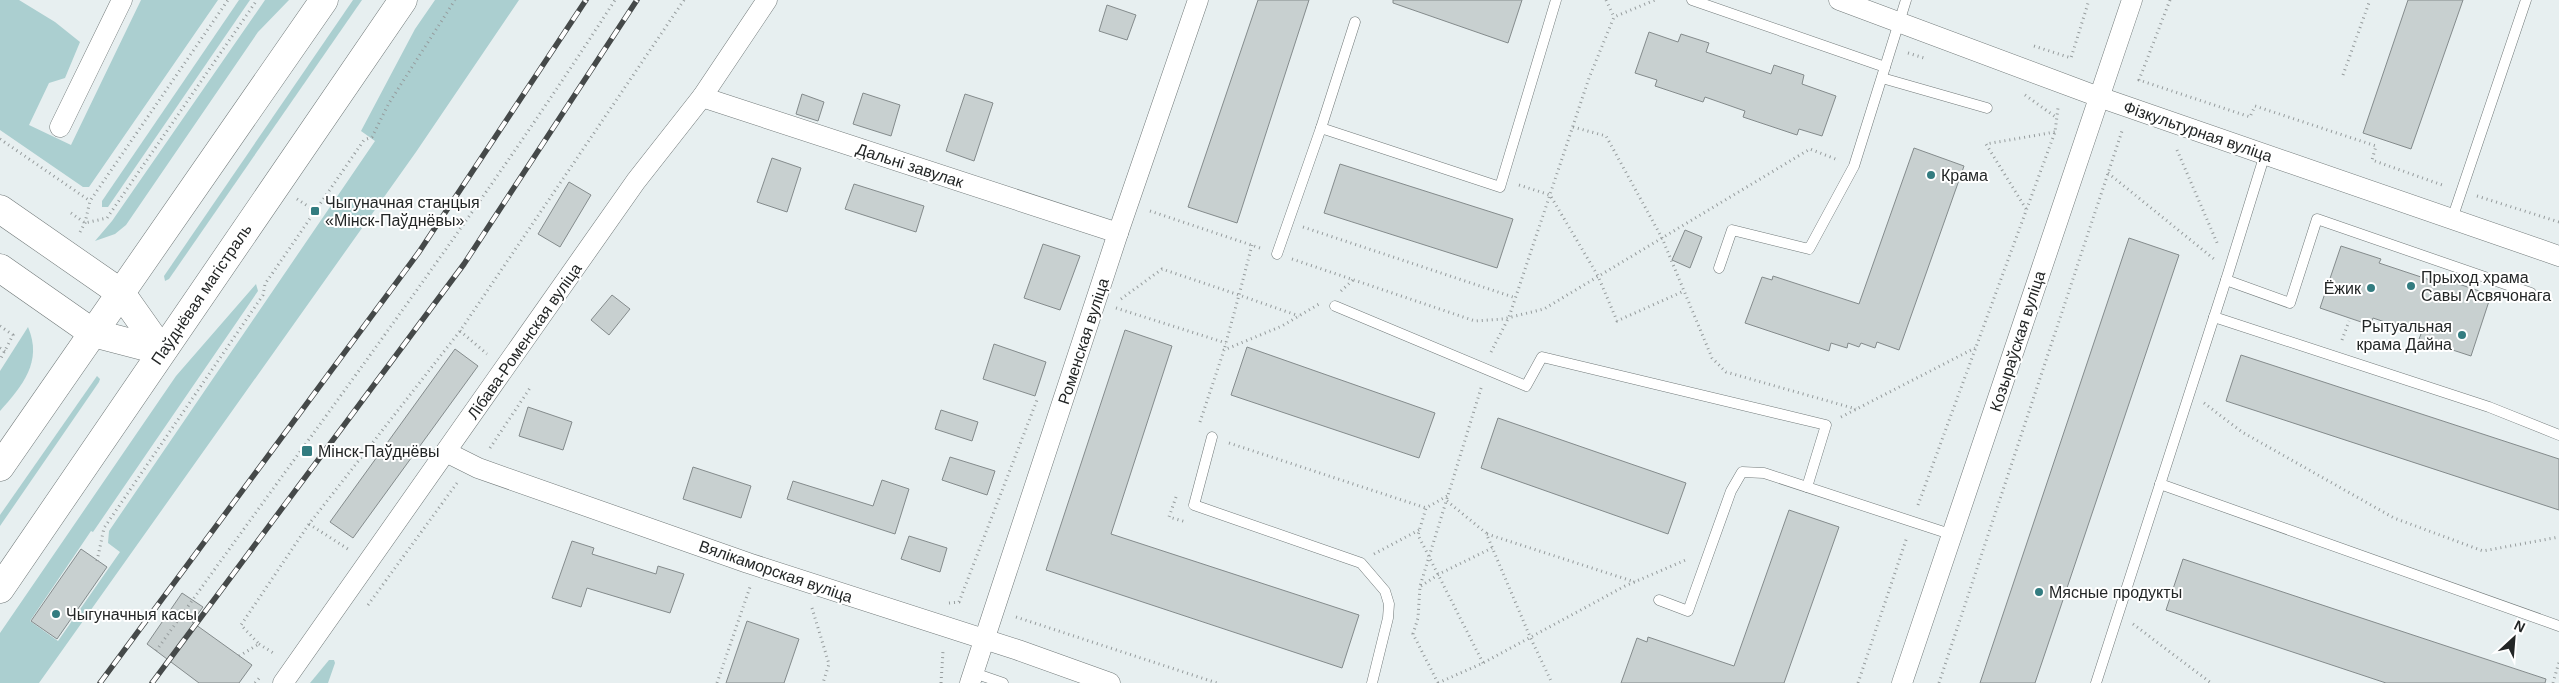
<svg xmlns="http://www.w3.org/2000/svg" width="2559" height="683" font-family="Arial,sans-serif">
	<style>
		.green { fill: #abcfd0 }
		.building { fill: #c8d0d0; stroke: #848b8c }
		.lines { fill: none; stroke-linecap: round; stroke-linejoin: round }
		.service-casing { stroke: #717979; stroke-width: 11 }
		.minor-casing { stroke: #717979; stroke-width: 21 }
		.secondary-casing { stroke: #717979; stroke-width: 29 }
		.path { stroke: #959b9c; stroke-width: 3; stroke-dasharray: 1 4; stroke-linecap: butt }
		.service { stroke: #fff; stroke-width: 10 }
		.minor { stroke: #fff; stroke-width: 20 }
		.secondary { stroke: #fff; stroke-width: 28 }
		.rail-casing { stroke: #454949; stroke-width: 5.5 }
		.rail { stroke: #fff; stroke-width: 4; stroke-dasharray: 11; stroke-linecap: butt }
		.poi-dot { fill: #337c80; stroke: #fff; stroke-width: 2 }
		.labels { text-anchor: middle; stroke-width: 4; stroke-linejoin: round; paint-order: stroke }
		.street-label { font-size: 16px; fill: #232626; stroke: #fff }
		.poi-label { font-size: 16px; fill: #232626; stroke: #fff; text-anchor: start }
	</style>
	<rect width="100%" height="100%" fill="#e7eff0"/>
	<!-- green -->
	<g class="green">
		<path d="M0 0H19L55 22 80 42 65 78 49 83 29 125 71 145 141 0H218L89 187H83L0 130Z"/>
		<path d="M239 0H250L108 207H102V201Z"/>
		<path d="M265 0H289L258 32 126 225 115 234 95 241 112 221Z"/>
		<path d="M353 0H362L169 279 165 281 164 276Z"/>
		<path d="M435 0H519L416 152 39 683H0V633L176 376 256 284 258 291 93 532 91 531 30 621 58 641 120 552 108 543 109 531 375 141 361 131 415 29Z"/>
		<path d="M28 327C43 362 22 386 0 411V371Z"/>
		<path d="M97 376 100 379 99 382 0 526V515Z"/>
		<path d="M329 660H334L335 663 328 683H310Z"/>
	</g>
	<!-- building -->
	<g class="building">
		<path d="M1258 0H1309L1237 223 1188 207Z"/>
		<path d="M1393 0H1522L1508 43 1393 3Z"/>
		<path d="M2408 0H2463L2411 149 2363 133Z"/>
		<path d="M1107 5 1136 15 1127 40 1099 31Z"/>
		<path d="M1649 32 1678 42 1681 34 1709 43 1706 52 1771 74 1774 65 1804 75 1802 84 1836 96 1822 136 1799 129 1797 135 1743 117 1745 111 1705 97 1703 102 1655 86 1657 80 1635 73Z"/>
		<path d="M863 93 900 105 891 136 853 124Z"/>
		<path d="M802 94 824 102 818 121 796 114Z"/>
		<path d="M965 94 993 103 974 161 946 151Z"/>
		<path d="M1914 148 1964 166 1899 350 1877 342 1875 348 1861 343 1859 347 1848 343 1847 348 1831 343 1829 351 1745 323 1762 277 1772 280 1773 276 1859 304Z"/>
		<path d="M772 158 801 168 787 212 757 202Z"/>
		<path d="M1340 164 1513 219 1497 268 1324 213Z"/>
		<path d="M569 182 591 195 560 247 538 234Z"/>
		<path d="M854 184 924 206 916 232 845 209Z"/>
		<path d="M1685 230 1702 237 1690 268 1672 260Z"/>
		<path d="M2129 238 2179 255 2035 683H1980Z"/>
		<path d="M1043 244 1080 256 1060 310 1024 298Z"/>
		<path d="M2341 246 2381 259 2379 263 2445 285 2447 280 2491 295 2471 356 2419 339 2421 334 2373 318 2370 325 2320 308Z"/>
		<path d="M612 295 630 309 609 335 591 320Z"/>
		<path d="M1125 330 1172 346 1111 534 1359 615 1342 668 1046 570Z"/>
		<path d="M994 344 1046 362 1035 396 983 379Z"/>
		<path d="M1247 347 1435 413 1419 458 1231 395Z"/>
		<path d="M455 349 478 366 353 538 330 522Z"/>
		<path d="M2241 355 2559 459V510L2226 401Z"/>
		<path d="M528 407 572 422 563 450 519 436Z"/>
		<path d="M941 410 978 422 972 441 935 429Z"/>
		<path d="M1498 418 1686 483 1668 534 1481 468Z"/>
		<path d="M950 457 995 471 987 495 942 480Z"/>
		<path d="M693 467 751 486 741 518 683 499Z"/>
		<path d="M882 480 909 489 895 534 787 499 793 481 873 506Z"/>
		<path d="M1789 510 1839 527 1784 683H1621L1637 638 1647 642 1648 637 1734 666Z"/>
		<path d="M909 536 947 548 940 572 901 559Z"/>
		<path d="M572 541 594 548 592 554 656 574 658 566 684 574 670 613 587 588 581 607 552 598Z"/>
		<path d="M81 549 107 567 57 639 31 621Z"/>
		<path d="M2183 559 2546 679 2545 683H2386L2166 610Z"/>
		<path d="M182 593 203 607 192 622 252 665 239 683H199L147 644Z"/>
		<path d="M747 621 799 639 784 683H726Z"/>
	</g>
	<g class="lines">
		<defs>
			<g id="service">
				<path d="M1692 0 1885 67"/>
				<path d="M1882 78 1987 108"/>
				<path d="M1321 128 1355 22"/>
				<path d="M2452 219 2526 0"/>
				<path d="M1277 254 1321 128 1500 187 1556 0"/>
				<path d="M1719 268 1732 230 1809 249 1854 166 1906 0"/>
				<path d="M2226 280 2265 154"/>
				<path d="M1335 306 1526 386 1542 357 1826 425 1807 487"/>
				<path d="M2214 317 2489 407 2559 435"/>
				<path d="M1212 437 1194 505 1361 563 1385 591 1389 604 1388 618 1372 683"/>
				<path d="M2160 484 2559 626"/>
				<path d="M1659 600 1688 611 1731 491 1742 472 1764 473 1953 535"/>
				<path d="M974 673 1003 683"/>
				<path d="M2096 683 2226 280 2290 303 2317 219 2531 293"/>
			</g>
			<g id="minor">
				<path d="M1839 0 2099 97 2559 256"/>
				<path d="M702 97 1118 233"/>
				<path d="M60 127 122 0"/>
				<path d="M446 452 478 468 748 563 1018 650 1110 683"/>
				<path d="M283 683 636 181 702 97 767 0"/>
				<path d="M970 683 1118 233 1198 0"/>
				<path d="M1902 683 2132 0"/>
			</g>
			<g id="secondary">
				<path d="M0 209 121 293 162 351"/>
				<path d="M0 268 93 333 162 351"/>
				<path d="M0 467 324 0"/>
				<path d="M0 589 403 0"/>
			</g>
		</defs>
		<!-- service casing -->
		<use href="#service" class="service-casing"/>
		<!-- minor casing -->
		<use href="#minor" class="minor-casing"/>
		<!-- secondary casing -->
		<use href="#secondary" class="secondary-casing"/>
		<!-- path -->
		<g class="path">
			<path d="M1606 0 1614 17"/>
			<path d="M2170 0 2139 80 2250 117 2255 106 2376 146 2372 160 2445 186"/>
			<path d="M2034 46 2071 58 2089 0"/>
			<path d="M1908 53 1924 58"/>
			<path d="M2343 75 2370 0"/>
			<path d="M2025 95 2057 118"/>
			<path d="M1573 127 1606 136 1662 238 1712 358 1726 372 1856 409"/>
			<path d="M0 139 90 201"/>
			<path d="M2177 150 2218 245"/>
			<path d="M2108 173 2214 259"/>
			<path d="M1519 185 1550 195 1598 276 1617 321 1684 291"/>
			<path d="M2477 196 2559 222"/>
			<path d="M297 199 315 211"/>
			<path d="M2026 209 1986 144 2055 132"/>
			<path d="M1150 211 1260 248"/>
			<path d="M71 213 85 223 107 218 257 0"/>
			<path d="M1303 227 1516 298"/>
			<path d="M80 232 85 223 90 201 228 0"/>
			<path d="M1252 245 1239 295 1299 316"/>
			<path d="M1292 259 1475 321 1503 319 1544 309 1810 149 1838 160"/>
			<path d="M1341 291 1354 279"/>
			<path d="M1121 299 1162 269 1239 295 1224 350"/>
			<path d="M1116 308 1226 343"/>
			<path d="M0 326 13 335 0 360"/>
			<path d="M460 331 487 354"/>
			<path d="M2342 340 2349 321"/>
			<path d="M0 348 6 352"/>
			<path d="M1491 352 1509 317 1589 78 1614 17 1655 0"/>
			<path d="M2204 403 2242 432 2394 518 2483 551 2559 537"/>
			<path d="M1841 417 1975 348"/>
			<path d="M1200 422 1224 350 1282 326 1319 304"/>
			<path d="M1229 443 1426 508"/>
			<path d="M490 448 530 388"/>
			<path d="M1447 496 1426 508 1418 535 1483 663"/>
			<path d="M1176 497 1169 517 1186 522"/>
			<path d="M1447 501 1486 533 1531 639 1552 683"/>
			<path d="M1918 505 2055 132 2058 108"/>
			<path d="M309 524 351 551"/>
			<path d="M1487 534 1635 582"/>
			<path d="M1374 554 1419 530"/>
			<path d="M97 561 104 528 263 295 265 284 364 140 372 137 389 103 455 0"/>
			<path d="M1421 586 1439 574 1492 548"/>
			<path d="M949 603 959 602 1037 400"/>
			<path d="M368 605 457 483"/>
			<path d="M812 608 829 664 823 683"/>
			<path d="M1016 617 1217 683"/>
			<path d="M2133 624 2211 683"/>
			<path d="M259 644 275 654"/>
			<path d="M156 651C310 435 471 224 615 0"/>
			<path d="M239 656 259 644 241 625 309 524 460 331 684 0"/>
			<path d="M255 683 261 676"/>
			<path d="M717 683 750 587"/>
			<path d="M941 683 943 651 941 650"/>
			<path d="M1438 683 1413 634 1418 618 1420 586 1482 385"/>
			<path d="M1438 683 1483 663 1625 586 1688 559"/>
			<path d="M1858 683 1907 537"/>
			<path d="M1939 683 2122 131 2125 132"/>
			<path d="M2553 683 2559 662"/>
		</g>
		<!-- service -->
		<use href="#service" class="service"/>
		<!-- minor -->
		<use href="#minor" class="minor"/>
		<!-- secondary -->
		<use href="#secondary" class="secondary"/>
		<defs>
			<g id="rail">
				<path d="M100 683 419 252 586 0"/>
				<path d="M152 683 464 264 637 0"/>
			</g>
		</defs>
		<!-- rail casing -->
		<use href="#rail" class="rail-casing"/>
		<!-- rail -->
		<use href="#rail" class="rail"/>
	</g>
	<!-- markers -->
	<g class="poi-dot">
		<circle cx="1931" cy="175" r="5"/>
		<rect x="310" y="206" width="10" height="10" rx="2.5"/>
		<circle cx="2411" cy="286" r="5"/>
		<circle cx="2371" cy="288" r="5"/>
		<circle cx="2462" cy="335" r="5"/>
		<rect x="301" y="445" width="12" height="12" rx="2.5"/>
		<circle cx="2039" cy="592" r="5"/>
		<circle cx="56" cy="614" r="5"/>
	</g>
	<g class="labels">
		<!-- street labels -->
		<g class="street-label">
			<text transform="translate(2198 131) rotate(19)" y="6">Фізкультурная вуліца</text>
			<text transform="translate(910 165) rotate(18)" y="6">Дальні завулак</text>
			<text transform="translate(201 294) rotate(-56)" y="6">Паўднёвая магістраль</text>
			<text transform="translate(524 341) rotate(-55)" y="6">Лібава-Роменская вуліца</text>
			<text transform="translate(1083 341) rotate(-72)" y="6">Роменская вуліца</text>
			<text transform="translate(2017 341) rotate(-72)" y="6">Козыраўская вуліца</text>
			<text transform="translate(776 571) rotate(19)" y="6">Вялікаморская вуліца</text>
		</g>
		<!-- poi labels -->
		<g class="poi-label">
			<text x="1941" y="181">Крама</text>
			<text x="325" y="208">Чыгуначная станцыя<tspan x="325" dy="18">«Мінск-Паўднёвы»</tspan></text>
			<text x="2421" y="283">Прыход храма<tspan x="2421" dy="18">Савы Асвячонага</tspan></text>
			<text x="2361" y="294" text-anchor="end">Ёжик</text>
			<text x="2452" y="332" text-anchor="end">Рытуальная<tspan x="2452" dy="18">крама Дайна</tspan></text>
			<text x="318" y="457">Мінск-Паўднёвы</text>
			<text x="2049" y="598">Мясные продукты</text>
			<text x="66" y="620">Чыгуначныя касы</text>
		</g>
	</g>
	<!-- north arrow -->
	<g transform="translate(2514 638) rotate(26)" stroke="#ffffff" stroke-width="4" paint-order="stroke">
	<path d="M0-4L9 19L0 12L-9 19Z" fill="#232626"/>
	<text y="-8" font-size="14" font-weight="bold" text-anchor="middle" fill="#232626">N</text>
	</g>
</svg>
